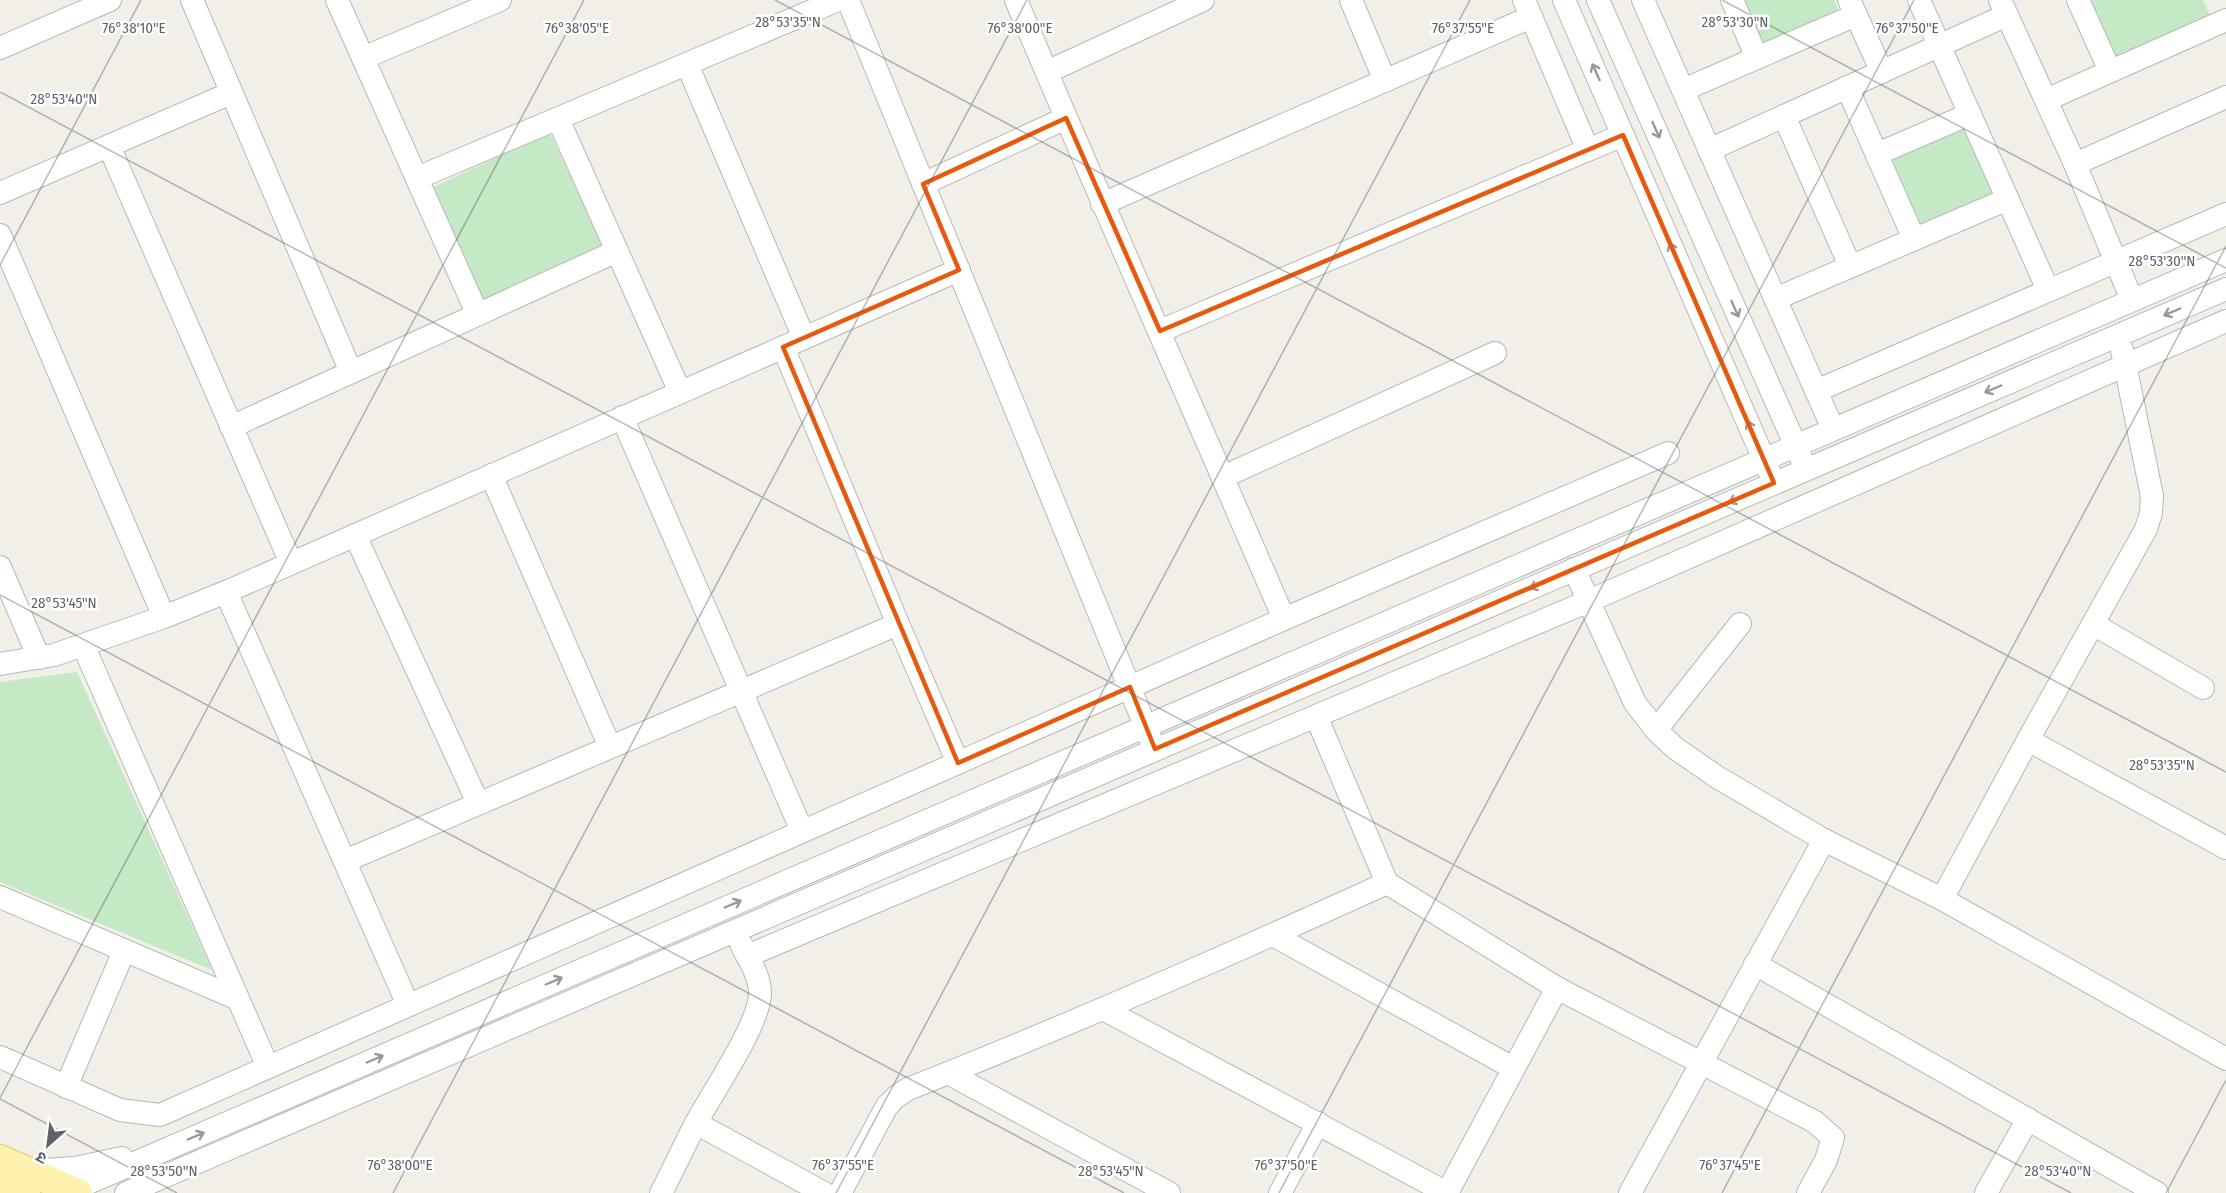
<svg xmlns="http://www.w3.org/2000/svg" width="2226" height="1193" font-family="'Fira Sans Condensed','Noto Sans Devanagari',sans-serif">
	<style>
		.green { fill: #c5e8c5 }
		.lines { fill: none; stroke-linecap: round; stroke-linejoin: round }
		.minor-casing { stroke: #b5b8bc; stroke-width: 24 }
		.major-casing { stroke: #f2c960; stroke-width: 30 }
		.minor { stroke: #fff; stroke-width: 22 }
		.major { stroke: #fff2af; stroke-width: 28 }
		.oneway { stroke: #979a9d }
		.marked { fill: none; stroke: #e8590c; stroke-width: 4.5; stroke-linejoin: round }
		.ticks { fill: none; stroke: #5f6368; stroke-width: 1.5; stroke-opacity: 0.45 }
		.ticks-label { font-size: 15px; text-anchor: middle; fill: #5f6368; stroke: #fff; stroke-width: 5; stroke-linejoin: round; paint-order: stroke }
	</style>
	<rect width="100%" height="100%" fill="#f1efe8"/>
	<!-- green -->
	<g class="green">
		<path d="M1742 0H1834L1839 11 1762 44Z"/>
		<path d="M2088 0H2203L2211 18 2115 60Z"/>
		<path d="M1966 126 1995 193 1919 225 1890 158Z"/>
		<path d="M550 133 603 246 484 300 431 188Z"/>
		<path d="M77 672 212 970 0 882V682Z"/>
	</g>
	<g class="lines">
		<defs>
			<g id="minor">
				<path d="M192 0 351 372"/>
				<path d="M337 0 477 313"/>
				<path d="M848 0 1151 740"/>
				<path d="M1016 0C1103 207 1195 412 1284 619"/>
				<path d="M1351 0 1385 81"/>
				<path d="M1524 0 1588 150"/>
				<path d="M1564 0 1769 471"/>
				<path d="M1598 0 1802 460"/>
				<path d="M1643 0 1833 429"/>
				<path d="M1732 0 1757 58"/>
				<path d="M1849 0 1882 72"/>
				<path d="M1919 0 2048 290"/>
				<path d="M2000 0 2075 164 2132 300"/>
				<path d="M2078 0 2110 71"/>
				<path d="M0 48 110 0"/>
				<path d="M363 58 500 0"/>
				<path d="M687 64 804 338"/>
				<path d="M1047 72 1203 0"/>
				<path d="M1847 87 1914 239"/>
				<path d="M1683 90 1856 15"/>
				<path d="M2046 100 2226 20"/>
				<path d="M1784 116 1850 266"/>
				<path d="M558 119 680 392"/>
				<path d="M109 146 291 563"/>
				<path d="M1709 150 2007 15"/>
				<path d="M1877 154 1970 114"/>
				<path d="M2075 164 2226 97"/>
				<path d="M417 178 838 0"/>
				<path d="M923 184 1066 118"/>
				<path d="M0 193 231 93"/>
				<path d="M1102 204 1531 17"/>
				<path d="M0 235 164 617"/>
				<path d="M1775 299 2008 199"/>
				<path d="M1160 331 1623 135"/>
				<path d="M783 347 898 624 958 763"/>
				<path d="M2122 350 2152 496 2151 513 2146 529 2028 740 2226 848"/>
				<path d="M1816 391 2226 214"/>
				<path d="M622 417 802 831"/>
				<path d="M231 427 617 251"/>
				<path d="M491 475 610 747"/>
				<path d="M1223 477 1495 353"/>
				<path d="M355 535 478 803"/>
				<path d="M0 567 39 658"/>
				<path d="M1574 569 1635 703 1656 730 1675 748 1717 777 1824 840 1630 1193"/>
				<path d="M226 592 408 1005"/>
				<path d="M2093 624 2203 688"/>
				<path d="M83 645 268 1067"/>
				<path d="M0 664 54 655 164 617 226 592 959 270"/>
				<path d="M1316 716 1387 883 1557 988 1815 1122 1833 1138 1826 1160 1808 1193"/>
				<path d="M1656 730 1740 624"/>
				<path d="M1824 840 1942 899 2028 740"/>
				<path d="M345 861 898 624"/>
				<path d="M0 897 238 999"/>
				<path d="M1942 899 2226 1059"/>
				<path d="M1273 935 1513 1068"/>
				<path d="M747 956 1589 601 2226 321"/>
				<path d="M1755 964 2157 1193"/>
				<path d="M1103 1009 1447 1193"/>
				<path d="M0 1057 120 1110 160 1115 1284 619 1668 453"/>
				<path d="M948 1073 1169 1193"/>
				<path d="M66 1087 124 951"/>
				<path d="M696 1123 824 1193"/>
				<path d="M30 1171 75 1168 122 1158"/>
				<path d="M65 1193 2226 260"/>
				<path d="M126 1193 2226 289"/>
				<path d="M661 1193C673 1170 684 1146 696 1123 712 1093 762 1021 760 991 759 974 748 958 741 944"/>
				<path d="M840 1193 887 1106 896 1097 908 1089C1070 1025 1229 955 1387 883"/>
				<path d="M1280 1193 1318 1123"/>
				<path d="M1447 1193 1557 988"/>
				<path d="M1986 1193 2028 1119"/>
			</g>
			<g id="major">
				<path d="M0 1159 78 1193"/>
				<path d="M0 1182 26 1193"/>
			</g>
		</defs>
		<!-- minor casing -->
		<use href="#minor" class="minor-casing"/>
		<!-- major casing -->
		<use href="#major" class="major-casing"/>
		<!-- minor -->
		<use href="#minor" class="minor"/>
		<!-- major -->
		<use href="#major" class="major"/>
	</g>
	<!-- one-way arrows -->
	<defs><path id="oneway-shaft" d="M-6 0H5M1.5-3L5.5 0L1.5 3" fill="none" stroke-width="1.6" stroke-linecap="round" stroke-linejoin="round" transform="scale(1.5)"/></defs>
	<g class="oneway">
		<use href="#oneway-shaft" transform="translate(1596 72) rotate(-114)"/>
		<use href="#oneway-shaft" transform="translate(1656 130) rotate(66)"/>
		<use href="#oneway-shaft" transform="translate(1673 251) rotate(-113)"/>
		<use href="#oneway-shaft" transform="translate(1735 309) rotate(66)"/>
		<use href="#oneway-shaft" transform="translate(2172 312) rotate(157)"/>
		<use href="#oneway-shaft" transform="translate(1993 389) rotate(157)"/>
		<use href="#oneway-shaft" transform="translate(1751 429) rotate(-113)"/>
		<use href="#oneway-shaft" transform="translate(1737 499) rotate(157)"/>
		<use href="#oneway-shaft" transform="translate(1538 585) rotate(157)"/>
		<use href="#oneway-shaft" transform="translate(733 904) rotate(-23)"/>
		<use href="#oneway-shaft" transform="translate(554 981) rotate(-23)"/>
		<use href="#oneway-shaft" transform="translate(375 1059) rotate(-23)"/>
		<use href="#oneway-shaft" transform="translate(196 1136) rotate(-23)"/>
	</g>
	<!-- marked area -->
	<path class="marked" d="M1066 118 1160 331 1623 135 1774 483 1155 749 1130 687 958 763 783 347 959 270 923 184Z"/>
	<!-- ticks -->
	<path class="ticks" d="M775 0 2226 772M1722 0 2226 268M0 92 2071 1193M0 265 141 0M0 595 1124 1193M0 1098 584 0M0 1099 177 1193M393 1193 1027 0M836 1193 1470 0M1279 1193 1914 0M1722 1193 2226 246M2166 1193 2226 1080"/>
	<g class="ticks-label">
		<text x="788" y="27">28°53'35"N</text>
		<text x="1735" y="27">28°53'30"N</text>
		<text x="134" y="33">76°38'10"E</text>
		<text x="577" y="33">76°38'05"E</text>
		<text x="1020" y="33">76°38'00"E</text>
		<text x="1463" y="33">76°37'55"E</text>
		<text x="1907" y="33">76°37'50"E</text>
		<text x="64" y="104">28°53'40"N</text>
		<text x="2162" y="266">28°53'30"N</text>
		<text x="64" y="608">28°53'45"N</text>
		<text x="2162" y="770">28°53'35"N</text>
		<text x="400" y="1170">76°38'00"E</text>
		<text x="843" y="1170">76°37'55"E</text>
		<text x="1286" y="1170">76°37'50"E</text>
		<text x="1730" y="1170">76°37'45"E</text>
		<text x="164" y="1176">28°53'50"N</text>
		<text x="1111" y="1176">28°53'45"N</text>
		<text x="2058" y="1176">28°53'40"N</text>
	</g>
	<!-- north arrow -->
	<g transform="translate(48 1145) rotate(208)" stroke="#ffffff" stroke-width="4.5" paint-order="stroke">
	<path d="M0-4.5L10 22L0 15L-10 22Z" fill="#5f6368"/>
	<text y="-9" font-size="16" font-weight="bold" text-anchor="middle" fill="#5f6368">उ</text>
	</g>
</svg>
